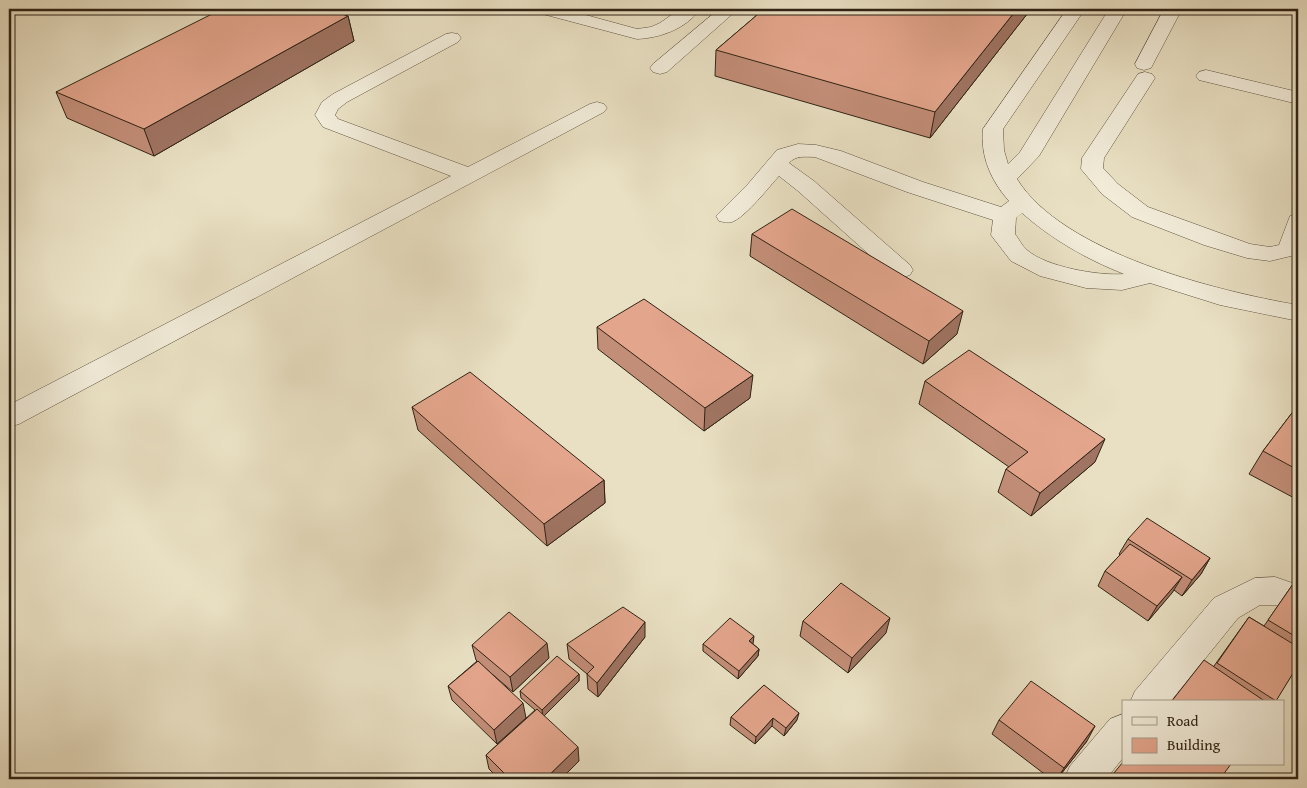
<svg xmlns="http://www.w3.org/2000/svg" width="1307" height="788" font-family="'Gentium Book Plus',serif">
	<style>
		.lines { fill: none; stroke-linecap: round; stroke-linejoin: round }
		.minor-casing { stroke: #5e5240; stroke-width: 1 }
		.minor { fill: #f1ebd8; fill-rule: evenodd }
		.wall { fill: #c38e78; stroke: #302315 }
		.shaded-wall { fill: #9f7462; stroke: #302315 }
		.building { fill: #e3a58c; stroke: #302315 }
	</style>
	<rect width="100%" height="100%" fill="#e9e0c3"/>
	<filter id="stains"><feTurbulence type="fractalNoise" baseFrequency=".004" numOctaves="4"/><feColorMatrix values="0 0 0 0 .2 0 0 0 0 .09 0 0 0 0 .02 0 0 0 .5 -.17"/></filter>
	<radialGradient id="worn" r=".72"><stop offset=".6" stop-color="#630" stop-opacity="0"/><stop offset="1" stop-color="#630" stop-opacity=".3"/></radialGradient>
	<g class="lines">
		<defs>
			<g id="minor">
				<path d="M536 9H564L637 29 651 27 660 23 680 9H700C686 29 660 38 637 39L539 13Z"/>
				<path d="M719 9H738L667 72 660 74 653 72 650 68 653 64Z"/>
				<path d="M1067 9H1085L1003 129 1004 150 1008 164 1020 152 1109 9H1127L1039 156 1017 179C1063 253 1217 291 1298 305V321L1220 305 1150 283 1122 290 1086 288 1040 276 1011 261 991 235 993 220 907 192 815 157C805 157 796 155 789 163L814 181 910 265 913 270 910 275 901 278 892 275 798 191 779 176C769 187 747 215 734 221 729 224 724 222 719 221L716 216 748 184 777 150 798 144 816 145 841 151 923 182 1001 207 1009 201C991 181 980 156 983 129ZM1022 213C1051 239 1088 260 1124 274 1099 276 1046 267 1027 250 1022 246 1019 239 1015 234L1016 218Z"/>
				<path d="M1164 9H1182L1151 68 1144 70 1137 68 1135 64Z"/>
				<path d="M452 33 458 34 461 38 458 42 347 102 338 109 335 115 338 119 468 167 590 104 597 102 604 104 607 108 604 112 19 424 9 427V405L451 176 323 127 315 115 322 102 333 94 446 34Z"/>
				<path d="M1206 70 1298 92V104L1199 80 1196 76 1199 72Z"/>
				<path d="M1145 72 1152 74 1155 78 1104 158 1103 168 1118 184 1148 207 1250 244 1270 247 1279 245 1290 216 1298 214V252L1295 255 1270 261 1247 258 1204 245 1132 217 1102 194 1081 169 1082 158 1138 74Z"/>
				<path d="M1275 577 1298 585V613L1275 605H1260L1238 618 1170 702H1130L1135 691 1214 598 1255 578Z"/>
				<path d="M1123 714V758L1106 779H1064L1070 766 1110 719Z"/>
			</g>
		</defs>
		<!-- minor casing -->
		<use href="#minor" class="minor-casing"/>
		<!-- minor -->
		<use href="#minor" class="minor"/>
	</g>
	<!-- wall -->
	<g class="wall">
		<path d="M764 9H1031L930 138 715 76 716 50Z"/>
		<path d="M348 16 354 41 154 156 67 118 56 92Z"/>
		<path d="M752 234 957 334 923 364 750 256Z"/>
		<path d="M597 327 750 398 704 431 598 349Z"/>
		<path d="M925 381 1095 462 1031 516 998 492 1006 469 1009 467 919 404Z"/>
		<path d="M1298 405V500L1249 474 1263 451Z"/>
		<path d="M412 407 604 480 605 503 547 546 418 430Z"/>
		<path d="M1128 539 1210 558 1201 574 1182 596 1174 590 1148 621 1098 586 1105 571 1120 555 1119 554Z"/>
		<path d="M1293 584 1298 588V665L1275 702H1171L1214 666 1249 617 1264 626Z"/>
		<path d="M803 621 886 633 848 673 800 636Z"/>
		<path d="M645 637 598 697 588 689 587 674 569 659 567 644Z"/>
		<path d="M703 644H753L759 649 758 656 738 679 703 651Z"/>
		<path d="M472 645 549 658 513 692 485 668 526 718 497 744 452 700 448 686 477 661 476 660Z"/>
		<path d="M579 674V681L544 716 579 761 561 779H499L489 769 486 755 535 710 521 698 520 691Z"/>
		<path d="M764 685 797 720 784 736 772 726 755 744 730 725 731 717Z"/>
		<path d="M999 720 1087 741 1057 779H1051L992 734Z"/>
	</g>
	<!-- shaded-wall -->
	<g class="shaded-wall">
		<path d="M1017 9H1031L930 138 935 112Z"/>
		<path d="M348 16 354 41 154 156 144 129Z"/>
		<path d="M963 311 957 334 923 364 929 341Z"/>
		<path d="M753 375 750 398 704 431 705 408Z"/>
		<path d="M1105 439 1095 462 1031 516 1040 493Z"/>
		<path d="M604 480 605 503 547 546 544 524Z"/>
		<path d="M1210 558 1201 574 1182 596 1192 580Z"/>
		<path d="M1182 577 1172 593 1148 621 1157 606Z"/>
		<path d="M890 618 886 633 848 673 852 658Z"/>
		<path d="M645 622V637L598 697 597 683Z"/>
		<path d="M754 636 753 644 749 641Z"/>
		<path d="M547 643 549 658 513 692 510 677Z"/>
		<path d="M759 649 758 656 738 679 739 671Z"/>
		<path d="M579 674V681L543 717 542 710Z"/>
		<path d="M523 703 526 718 497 744 494 730Z"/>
		<path d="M799 713 797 720 784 736 786 728Z"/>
		<path d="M773 718 772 726 755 744 756 737Z"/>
		<path d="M1095 726 1087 741 1057 779 1064 768Z"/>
		<path d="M578 747 579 761 561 779H545Z"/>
	</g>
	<!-- building -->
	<g class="building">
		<path d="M222 9H326L348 16 144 129 56 92Z"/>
		<path d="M764 9H946L961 12 964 9H1017L935 112 716 50Z"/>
		<path d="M792 209 963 311 929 341 752 234Z"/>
		<path d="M644 299 753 375 705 408 597 327Z"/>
		<path d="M969 350 1105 439 1040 493 1006 469 1028 452 925 381Z"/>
		<path d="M470 372 604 480 544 524 412 407Z"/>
		<path d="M1298 405V470L1263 451Z"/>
		<path d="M1147 518 1210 558 1192 580 1128 539Z"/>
		<path d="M1130 544 1182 577 1157 606 1105 571Z"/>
		<path d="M841 583 890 618 852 658 803 621Z"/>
		<path d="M1293 584 1298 588V638L1268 620Z"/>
		<path d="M623 607 645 622 597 683 587 674 594 667 567 644Z"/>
		<path d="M509 612 547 643 510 677 472 645Z"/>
		<path d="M1249 617 1298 647V665L1276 701 1217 663Z"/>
		<path d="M730 618 754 636 749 641 759 649 739 671 703 644Z"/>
		<path d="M557 656 579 674 542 710 520 691Z"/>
		<path d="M1204 660 1266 702H1171Z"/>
		<path d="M478 661 523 703 494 730 448 686Z"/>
		<path d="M1031 681 1095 726 1064 768 999 720Z"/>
		<path d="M764 685 799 713 786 728 773 718 756 737 731 717Z"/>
		<path d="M537 709 578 747 545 779H510L486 755Z"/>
		<path d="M1123 762V764H1231L1220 779H1109Z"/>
	</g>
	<!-- margin -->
	<rect width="1307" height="788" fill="none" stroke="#e9e0c3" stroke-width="30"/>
	<rect x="10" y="10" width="1287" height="768" fill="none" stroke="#302315" stroke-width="2.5"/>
	<rect x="15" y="15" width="1277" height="758" fill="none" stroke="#302315"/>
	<!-- legend -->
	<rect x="1122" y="700" width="162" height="65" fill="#f1ebd8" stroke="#a49b8a"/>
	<rect x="1132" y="717" width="25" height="8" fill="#f1ebd8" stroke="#a49b8a"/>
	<text x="1167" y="726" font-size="15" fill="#302315">Road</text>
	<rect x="1132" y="738" width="25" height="15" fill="#e3a58c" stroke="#a49b8a"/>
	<text x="1167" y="750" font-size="15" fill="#302315">Building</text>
	<rect width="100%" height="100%" filter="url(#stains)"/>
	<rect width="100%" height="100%" fill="url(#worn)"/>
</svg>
